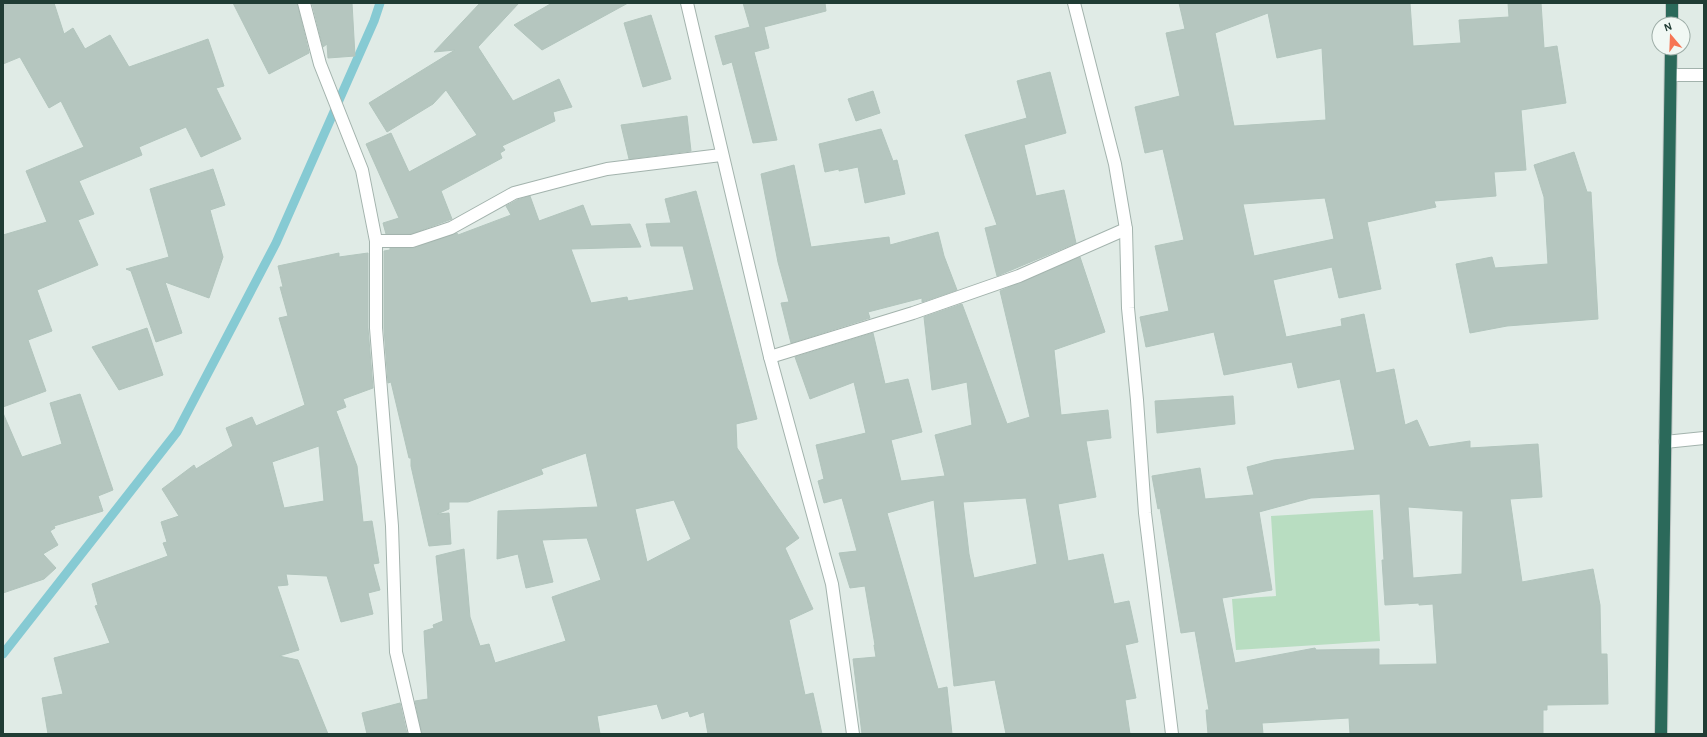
<svg xmlns="http://www.w3.org/2000/svg" width="1707" height="737" font-family="'Alegreya Sans',sans-serif">
	<style>
		.green { fill: #b8ddc1 }
		.lines { fill: none; stroke-linecap: round; stroke-linejoin: round }
		.stream { stroke: #86cad3; stroke-width: 9 }
		.building { fill: #b5c6bf; stroke: #b2c5bd; fill-rule: evenodd }
		.minor-casing { stroke: #a3b3ad; stroke-width: 14 }
		.highway-casing { stroke: #c1c8c6; stroke-width: 14 }
		.minor { stroke: #fff; stroke-width: 12 }
		.highway { stroke: #2b695a; stroke-width: 12 }
	</style>
	<rect width="100%" height="100%" fill="#e0ebe6"/>
	<!-- green -->
	<path class="green" d="M1373 510 1380 641 1236 650 1232 599 1276 596 1271 516Z"/>
	<g class="lines">
		<!-- stream -->
		<path class="stream" d="M3 654 177 432 276 243 374 21 380 3"/>
	</g>
	<!-- building -->
	<g class="building">
		<path d="M3 3H54L64 34 73 28 85 49 110 35 129 67 208 39 224 86 216 88 241 139 201 157 186 127 139 147 142 155 79 181 94 214 78 220 98 265 37 290 52 331 28 340 46 391 3 407V235L47 222 26 171 84 147 61 101 49 108 20 57 3 64Z"/>
		<path d="M233 3H297L309 53 269 74Z"/>
		<path d="M312 3H352L355 56 328 58 327 44 323 47Z"/>
		<path d="M480 3H519L478 47 513 101 559 79 572 107 553 112 555 121 502 146 505 150 500 153 502 158 441 191 452 219 411 234H386L383 223 399 218 366 144 391 133 409 172 477 135 446 90 433 104 387 132 369 103 455 50 434 52Z"/>
		<path d="M552 3H628L542 50 514 25Z"/>
		<path d="M743 3H825L826 11 764 27 769 48 754 52 777 140 753 143 732 62 723 65 715 36 750 27Z"/>
		<path d="M1179 3H1410L1413 46 1461 43 1459 20 1509 17 1508 3H1541L1544 48 1557 46 1566 103 1521 110 1526 170 1494 172 1496 196 1434 201 1436 207 1367 222 1381 289 1339 298 1332 267 1273 280 1286 337 1342 326 1341 319 1364 314 1376 373 1394 369 1405 425 1417 420 1429 447 1470 441V448L1538 444 1542 497 1510 499 1522 582 1593 569 1600 605 1601 654H1607L1608 704 1547 705V710H1543V734H1350L1349 718 1262 723 1263 734H1208L1206 710H1209L1195 631 1181 633 1160 508 1158 509 1152 476 1200 468 1205 499 1254 495 1247 467 1274 460 1355 450 1340 379 1298 388 1292 362 1224 375 1214 332 1146 347 1140 317 1169 311 1155 246 1184 240 1163 149 1145 153 1135 107 1180 96 1166 33 1185 29ZM1268 13 1277 58 1322 48 1326 120 1234 126 1215 33ZM1325 198 1334 239 1254 256 1243 204ZM1380 494 1384 560H1382L1385 605 1419 603V605L1433 604 1437 664 1379 665V649L1316 650 1315 648 1235 663 1222 598 1272 590 1259 512 1311 498ZM1408 507 1463 511 1462 574 1413 578Z"/>
		<path d="M651 15 671 79 643 87 624 23Z"/>
		<path d="M1050 72 1066 133 1024 145 1036 196 1064 190 1076 243 997 276 985 228 997 225 965 135 1027 118 1017 81Z"/>
		<path d="M873 91 880 113 856 121 848 99Z"/>
		<path d="M687 116 691 151 629 159 621 125Z"/>
		<path d="M881 129 893 161 897 160 905 194 865 203 858 167 839 171V169L825 172 819 144Z"/>
		<path d="M1574 152 1587 192H1591L1598 319 1507 326 1470 333 1456 264 1492 257 1495 268 1548 264 1544 197 1534 165Z"/>
		<path d="M794 165 811 247 889 237 890 245 938 232 944 256 957 290 922 302V298L868 312 870 318 791 343 781 303 789 302 778 262 761 174Z"/>
		<path d="M213 169 225 205 210 210 223 257 209 298 165 282 182 333 156 342 131 271 126 269 169 257 150 189Z"/>
		<path d="M696 191 757 419 736 424 737 448 799 538 785 548 813 609 789 620 805 695 813 693 822 734H708L704 712 690 717 688 711 662 719 657 704 597 716 600 734H422L415 701 428 699 424 631 434 628 433 625 443 621 436 556 464 549 470 617 480 646 489 644 495 663 566 641 552 597 601 580 587 538 542 540 553 582 526 588 518 554 497 559 498 511 598 507 586 453 541 469 543 474 468 502H449V509L437 514 449 513 451 544 429 546 411 466V458H409L391 382 388 383 384 328V251L390 250V248H414L457 233 458 235 511 215 506 206 517 200 530 196 539 221 583 205 591 226 630 224 641 247 571 249 591 303 627 297 628 301 694 290 683 246H651L646 224 671 223 665 199ZM674 500 691 539 647 562 635 509Z"/>
		<path d="M339 253V257L368 253V328L373 388 343 399 346 407 336 411 357 466 363 522 372 521 379 563 373 564 380 590 368 593 373 614 341 622 327 576 286 574 288 585 277 586 299 650 279 656 298 660 328 734H48L42 698 63 694 54 658 110 643 95 606 98 605 92 584 168 556 163 543 167 542 161 522 179 516 162 489 194 465 196 469 233 446 226 428 252 417 256 426 305 405 279 318 288 316 280 287H283L278 266ZM319 446 324 501 284 508 272 462Z"/>
		<path d="M1080 257 1105 332 1054 350 1061 415 1108 410 1111 438 1086 441 1096 497 1058 504 1068 561 1103 554 1114 604 1129 601 1138 642 1125 645 1136 698 1125 700 1130 734H1006L995 680 954 686 934 500 887 513 938 689 947 687 952 734H862L853 659 876 657 874 645H875L865 586 850 588 839 553 857 551 842 498 824 503 818 481 824 479 816 445 866 433 854 382 810 399 795 357 873 333 885 384 908 379 922 432 891 440 901 481 945 476 935 435 972 425 967 382 932 390 924 317 962 304 1007 424 1030 417 1000 291ZM1026 498 1037 564 974 578 969 554 963 502Z"/>
		<path d="M147 328 163 375 119 390 92 347Z"/>
		<path d="M80 394 113 490 98 496 103 511 54 526 55 528 50 531 58 545 43 554 56 568 44 579 3 593V413L22 457 62 444 50 403Z"/>
		<path d="M1233 396 1235 424 1157 433 1155 401Z"/>
		<path d="M400 703 407 734H367L362 713Z"/>
	</g>
	<g class="lines">
		<defs>
			<g id="minor">
				<path d="M304 3 320 64 362 170 376 241V328L392 526 396 652 415 734"/>
				<path d="M687 3 770 357 832 584 853 734"/>
				<path d="M1074 3 1115 164 1126 229 1128 308 1137 400 1145 513 1172 734"/>
				<path d="M1671 75H1704"/>
				<path d="M376 241H412L451 228 514 193 571 178 607 169 721 155"/>
				<path d="M770 357 913 313 1019 276 1126 229"/>
				<path d="M1665 442 1704 438"/>
			</g>
			<g id="highway">
				<path d="M1672 24V3"/>
				<path d="M1661 734 1671 48"/>
			</g>
		</defs>
		<!-- minor casing -->
		<use href="#minor" class="minor-casing"/>
		<!-- highway casing -->
		<use href="#highway" class="highway-casing"/>
		<!-- minor -->
		<use href="#minor" class="minor"/>
		<!-- highway -->
		<use href="#highway" class="highway"/>
	</g>
	<!-- border -->
	<rect width="1707" height="737" fill="none" stroke="#203c34" stroke-width="8"/>
	<!-- north arrow -->
	<g transform="translate(1671 36) rotate(341)"><circle r="19" fill="#f1f8f4" stroke="#9dada7"/>
	<path d="M0-3L7 15L0 10L-7 15Z" fill="#f67554"/>
	<text y="-6" font-size="11" font-weight="bold" text-anchor="middle" fill="#203c34">N</text>
	</g>
</svg>
